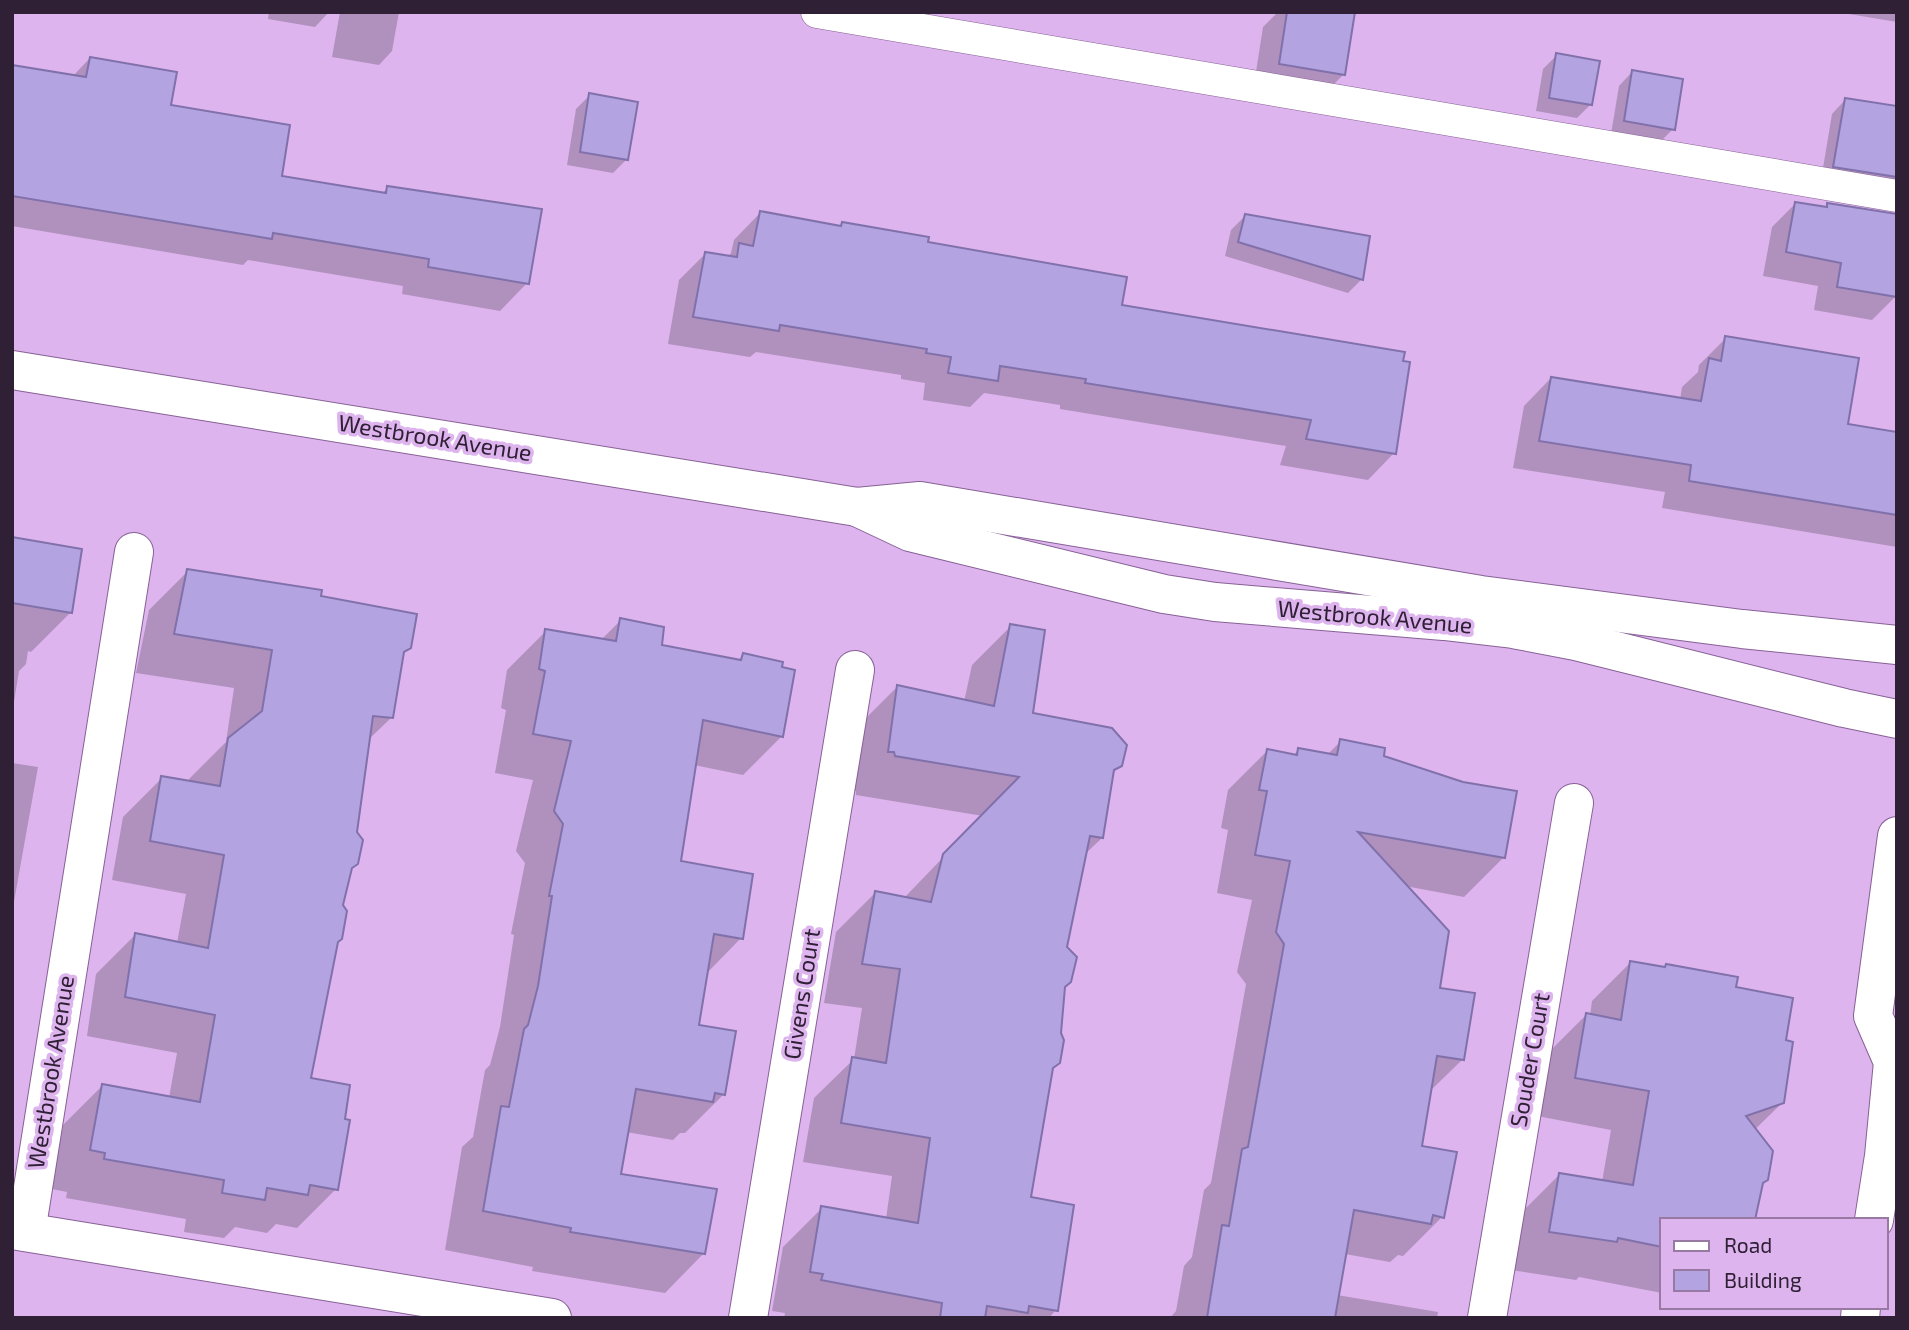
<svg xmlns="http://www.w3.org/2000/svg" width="1909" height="1330" font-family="'Exo 2',sans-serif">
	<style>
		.shadow { fill: #0003 }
		.building { fill: #b3a3e1; stroke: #8171ab; stroke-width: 2 }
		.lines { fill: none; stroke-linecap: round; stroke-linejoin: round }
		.lane-casing { stroke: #876196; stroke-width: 33 }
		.street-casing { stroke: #876196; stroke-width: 40 }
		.secondary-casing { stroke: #876196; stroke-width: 40 }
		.lane { stroke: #fff; stroke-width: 32 }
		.street { stroke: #fff; stroke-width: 38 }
		.secondary { stroke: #fff; stroke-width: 38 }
		.labels { text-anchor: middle; stroke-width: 7; stroke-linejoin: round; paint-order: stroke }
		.street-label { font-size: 23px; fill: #302036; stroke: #ddb4ed }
	</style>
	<rect width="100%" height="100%" fill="#ddb4ed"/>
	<!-- shadow -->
	<g class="shadow">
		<path d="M269 12H329L315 27 268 19Z"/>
		<path d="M340 12H399L392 51 379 65 332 57Z"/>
		<path d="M1278 12H1353L1344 74 1316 102 1253 91 1263 27Z"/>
		<path d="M1837 12H1897V22Z"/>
		<path d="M1557 55 1591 104 1577 118 1536 111 1543 69Z"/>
		<path d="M90 58 280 177 382 194 387 188 527 283 500 311 402 294 403 286 248 260 243 265 12 226V67L72 77Z"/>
		<path d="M1632 72 1673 129 1659 143 1611 134 1619 86Z"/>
		<path d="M590 95 627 159 613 173 567 165 576 109Z"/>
		<path d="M1845 100 1897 108V198L1821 180 1832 114Z"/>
		<path d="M1796 203 1825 208 1828 205 1896 296 1872 320 1814 310 1818 286 1763 276 1772 227Z"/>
		<path d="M760 213 840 227 842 224 926 243 1120 307 1394 453 1368 480 1280 465 1286 446 1060 409V405L984 393 970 407 923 400 925 383 901 379V375L756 352 750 357 668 344 679 280 706 253 728 257 731 253 734 240Z"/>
		<path d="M1245 216 1362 279 1348 293 1225 256 1231 230Z"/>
		<path d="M1726 338 1845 426 1897 434V547L1662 508 1665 492 1513 468 1524 406 1551 378 1680 400 1682 387 1698 372 1699 365Z"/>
		<path d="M12 538 70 613 31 652 28 651 26 664 19 671 12 714Z"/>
		<path d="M188 571 319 598 409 647 402 654 392 717 368 740 350 869 341 905 309 1079 336 1189 297 1228 276 1224 267 1233 235 1227 224 1238 184 1232 186 1219 66 1198 67 1192 52 1189 63 1125 102 1086 169 1098 177 1053 87 1036 96 974 135 935 177 943 186 894 112 880 123 817 162 778 189 782V779L226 742 234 688 136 673 149 610Z"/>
		<path d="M621 620 660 647 738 661 743 655 782 736 743 775 694 765 679 862 741 938 706 974 697 1026 724 1094 685 1133H680L673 1140 626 1132 619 1175 704 1253 665 1293 532 1271 533 1267 445 1250 462 1147 473 1137 485 1070 490 1065 500 1027 514 935 511 934 525 863 516 851 533 780 495 773 506 710 501 708 507 670 546 631 601 640Z"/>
		<path d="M1011 626 1031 715 1120 765 1112 774 1102 838 1084 855 1065 947 1063 988 1029 1199 1056 1310 1049 1318H784L785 1313 772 1311 783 1247 822 1208 886 1219 892 1176 803 1162 814 1098 854 1059 862 1008 824 1003 836 932 875 893 904 898 983 816 856 795V791L850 790 858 726 897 687 964 702 972 665Z"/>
		<path d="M1341 741 1382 757 1503 858 1464 897 1405 886 1462 1060 1429 1092 1420 1147 1442 1217 1403 1256 1398 1255 1390 1262 1345 1254 1337 1295 1438 1312 1437 1318H1170L1176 1311 1184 1266 1192 1257 1204 1190 1211 1183 1246 984 1237 972 1252 900 1217 893 1228 830 1221 828 1228 790 1267 751 1293 756 1298 750 1327 755Z"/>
		<path d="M12 763 38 767 12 913Z"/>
		<path d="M1631 962 1663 969 1666 966 1734 988 1784 1041 1782 1103 1662 1220V1293L1579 1277 1576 1280 1511 1270 1520 1214 1559 1175 1602 1182 1611 1130 1537 1116 1547 1054 1586 1015 1590 1016 1592 1001Z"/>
	</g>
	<!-- building -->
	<g class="building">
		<path d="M1287 12H1355L1345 75 1279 64Z"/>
		<path d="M1556 53 1600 61 1592 105 1549 98Z"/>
		<path d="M90 57 177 72 171 105 290 125 282 176 386 193 387 186 542 209 529 284 428 267 429 259 273 233 272 239 12 196V65L86 77Z"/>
		<path d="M1632 70 1683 79 1675 130 1624 121Z"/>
		<path d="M589 93 638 102 628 160 580 152Z"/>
		<path d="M1845 98 1897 106V177L1833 167Z"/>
		<path d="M1795 202 1827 207V203L1897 214V297L1837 287 1841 263 1786 252Z"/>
		<path d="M760 211 841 226 842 222 929 237 928 242 1127 277 1122 305 1405 352 1403 361 1410 362 1396 454 1306 439 1311 420 1085 383 1086 379 1000 366 998 381 948 373 951 357 926 353 927 349 780 325 779 331 693 317 705 252 737 257 739 243 753 246Z"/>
		<path d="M1245 214 1370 236 1363 280 1238 242Z"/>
		<path d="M1725 336 1859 358 1848 424 1897 432V515L1689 481 1691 465 1539 441 1551 377 1701 401 1709 358 1721 361Z"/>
		<path d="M12 537 82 549 72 613 12 603Z"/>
		<path d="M187 569 322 590 321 596 417 614 411 648 404 652 393 718 373 716 357 832 363 840 358 864 352 868 343 905 347 911 342 939 338 942 311 1078 350 1085 345 1119 350 1120 338 1190 310 1185 308 1195 267 1188 265 1200 222 1193 224 1180 104 1159 105 1153 90 1150 102 1084 200 1102 215 1015 125 997 135 933 208 948 224 855 150 841 161 776 220 786 228 738 262 711 272 650 174 634Z"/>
		<path d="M620 618 664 627 662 645 741 660 743 653 783 662 782 667 795 670 783 737 703 720 681 861 753 874 743 939 714 934 699 1025 736 1031 725 1095 715 1093 713 1102 636 1089 621 1174 717 1189 705 1254 570 1232 571 1228 483 1211 501 1106 509 1107 524 1029 528 1025 538 986 552 896H549L563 824 554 811 571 741 533 734 545 671 539 669 545 629 616 641Z"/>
		<path d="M1010 624 1045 630 1033 713 1112 728 1127 745 1122 766 1114 770 1103 838 1090 836 1067 947 1077 957 1071 982 1065 987 1061 1033 1064 1040 1060 1063 1053 1068 1031 1197 1074 1205 1058 1311 1029 1306 1028 1313 987 1306 985 1318H940L942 1303 821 1280 823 1274 810 1272 821 1206 918 1223 930 1138 841 1123 852 1057 886 1063 900 969 862 964 875 891 931 902 943 854 1019 777 895 756 894 752H888L897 685 994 706Z"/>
		<path d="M1340 739 1385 748 1384 756 1463 782 1517 791 1505 858 1358 832 1449 931 1440 988 1475 993 1464 1060 1437 1056 1422 1146 1457 1152 1444 1218 1433 1215 1431 1224 1354 1210 1335 1318H1207L1222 1225 1229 1226 1242 1149 1248 1147 1284 944 1276 932 1290 861 1255 855 1267 791 1259 790 1267 749 1297 755 1298 748 1337 755Z"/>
		<path d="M1630 961 1665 967 1666 964 1738 977 1736 987 1793 998 1786 1040 1793 1042 1784 1103 1746 1116 1773 1151 1768 1180 1763 1183 1755 1220H1662V1247L1618 1238 1617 1242 1549 1232 1559 1173 1633 1185 1649 1091 1575 1078 1586 1013 1621 1020Z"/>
	</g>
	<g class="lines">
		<defs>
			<path id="lane" d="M817 12 1897 196"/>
			<g id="street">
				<path d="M1874 1220 1884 1156 1893 1062 1873 1016 1897 836"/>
				<path d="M12 1230 552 1318"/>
				<path d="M26 1232 134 552"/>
				<path d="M748 1318 855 670"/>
				<path d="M1487 1318 1574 803"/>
				<path d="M1860 1318 1861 1307"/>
			</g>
			<g id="secondary">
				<path d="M12 370 857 507 920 501 1481 595 1742 629 1897 645"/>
				<path d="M859 508 910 532 1164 594 1215 602 1444 621 1513 629 1576 641 1844 708 1897 719"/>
			</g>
		</defs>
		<!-- lane casing -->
		<use href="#lane" class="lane-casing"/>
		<!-- street casing -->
		<use href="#street" class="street-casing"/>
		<!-- secondary casing -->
		<use href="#secondary" class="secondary-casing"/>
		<!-- lane -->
		<use href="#lane" class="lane"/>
		<!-- street -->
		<use href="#street" class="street"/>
		<!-- secondary -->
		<use href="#secondary" class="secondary"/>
	</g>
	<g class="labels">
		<!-- street labels -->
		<g class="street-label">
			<text transform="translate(435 438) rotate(9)" y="8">Westbrook Avenue</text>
			<text transform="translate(1375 617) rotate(5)" y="8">Westbrook Avenue</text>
			<text transform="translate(802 994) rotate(-81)" y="8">Givens Court</text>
			<text transform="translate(1530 1060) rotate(-80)" y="8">Souder Court</text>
			<text transform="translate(51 1072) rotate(-81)" y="8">Westbrook Avenue</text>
		</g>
	</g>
	<!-- border -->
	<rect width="1909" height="1330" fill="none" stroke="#302036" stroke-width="28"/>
	<!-- legend -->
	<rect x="1660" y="1218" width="228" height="91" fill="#ddb4ed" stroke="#9879a4" stroke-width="2"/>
	<rect x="1674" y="1241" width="35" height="10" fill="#ffffff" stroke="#9879a4" stroke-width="2"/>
	<text x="1724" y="1253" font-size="21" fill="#302036">Road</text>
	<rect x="1674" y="1270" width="35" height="21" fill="#b3a3e1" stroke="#9879a4" stroke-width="2"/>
	<text x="1724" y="1288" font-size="21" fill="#302036">Building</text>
</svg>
